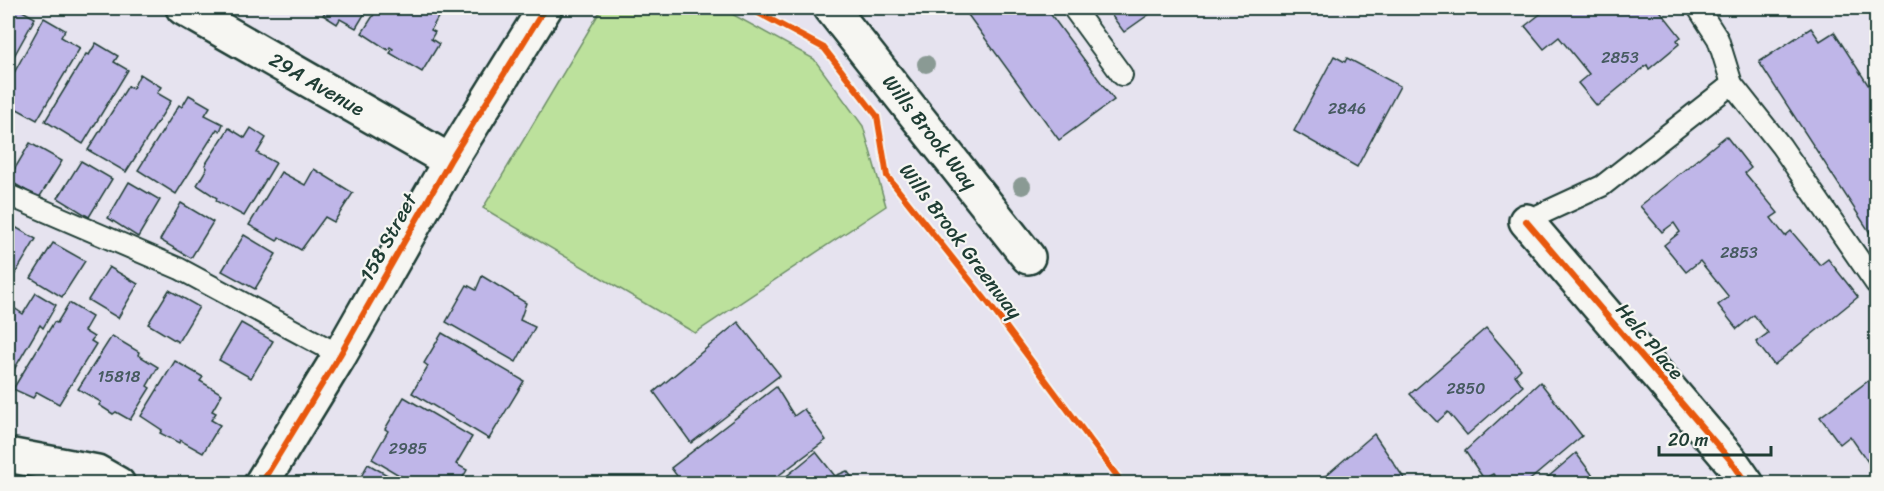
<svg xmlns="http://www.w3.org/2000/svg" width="1884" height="491" font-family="Sriracha,sans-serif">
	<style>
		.green { fill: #bce19c; stroke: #6e8f68; stroke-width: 1.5 }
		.building { fill: #bfb6e8; stroke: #1f3d34; stroke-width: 1.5 }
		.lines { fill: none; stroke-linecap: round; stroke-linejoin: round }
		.service-casing { stroke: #1f3d34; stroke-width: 24 }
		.minor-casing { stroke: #1f3d34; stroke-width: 38 }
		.service { stroke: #f6f6f2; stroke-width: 20 }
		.minor { stroke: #f6f6f2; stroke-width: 33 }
		.cycleway-casing { stroke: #f6f6f2; stroke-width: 10 }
		.cycleway { stroke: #e8590c; stroke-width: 6 }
		.tree { fill: #8a9a94 }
		.labels { text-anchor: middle; stroke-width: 4.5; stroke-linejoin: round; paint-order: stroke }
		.number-label { font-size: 16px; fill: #475b61 }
		.street-label { font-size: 20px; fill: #1f3d34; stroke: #f6f6f2 }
	</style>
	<rect width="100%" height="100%" fill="#e6e3ef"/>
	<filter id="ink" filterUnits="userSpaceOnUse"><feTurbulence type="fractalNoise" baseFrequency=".0167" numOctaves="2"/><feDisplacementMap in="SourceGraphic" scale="12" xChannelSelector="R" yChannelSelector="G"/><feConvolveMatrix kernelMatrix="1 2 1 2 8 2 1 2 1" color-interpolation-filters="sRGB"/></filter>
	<g filter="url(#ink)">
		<!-- green -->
		<path class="green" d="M602 8H721L814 59 863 126 886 206 695 333 483 208Z"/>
		<!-- building -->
		<g class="building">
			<path d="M8 8H17L35 18 8 67Z"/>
			<path d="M319 8H368L356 28 340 19 337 24 323 15 326 11Z"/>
			<path d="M378 8H437L442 10 431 30 435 32 431 39 439 44 422 72 390 53 393 49 390 47 388 50 362 33Z"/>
			<path d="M963 8H1046L1114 100 1059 140Z"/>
			<path d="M1106 8H1158L1124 32Z"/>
			<path d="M1548 8H1640L1642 10 1645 8H1658L1681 37 1677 40 1679 44 1649 69 1647 65 1597 106 1578 83 1589 74 1559 37 1544 49 1525 26Z"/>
			<path d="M44 18 65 30 61 37 80 48 37 120 8 104V84Z"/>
			<path d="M1811 28 1820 41 1834 32 1876 97V242L1759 62Z"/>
			<path d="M96 43 118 56 114 62 128 70 83 144 45 121 86 54 89 55Z"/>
			<path d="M1334 56 1345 62 1347 58 1400 86 1357 167 1294 131Z"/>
			<path d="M140 74 161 87 157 93 171 101 126 172 88 150 128 86 133 88Z"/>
			<path d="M189 95 210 107 205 115 223 124 220 131 217 129 176 194 138 170 179 105 182 107Z"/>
			<path d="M229 128 245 138 251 128 266 138 257 153 276 163 244 216 216 201 217 198 197 185 207 168 205 165Z"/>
			<path d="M1726 136 1751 168 1745 173 1778 213 1771 218 1785 236 1791 231 1820 265 1828 259 1858 297 1774 365 1756 342 1768 333 1754 315 1737 329 1718 305 1729 297 1700 261 1686 272 1664 245 1680 232 1674 223 1662 232 1640 206Z"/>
			<path d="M30 143 62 161 39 198 8 180Z"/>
			<path d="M81 161 112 179 89 217 58 198Z"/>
			<path d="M314 169 353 193 334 222 325 217 301 250 279 237 277 241 249 225 281 172 305 185Z"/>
			<path d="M129 182 160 200 138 237 108 218Z"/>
			<path d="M181 203 213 222 191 258 160 240Z"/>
			<path d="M8 223 36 239 15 274 8 269Z"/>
			<path d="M244 235 276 254 255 289 222 271Z"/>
			<path d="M53 243 85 261 62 297 31 278Z"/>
			<path d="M109 267 138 284 118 318 88 300Z"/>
			<path d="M482 276 526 303 520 320 535 327 516 362 446 322 467 285 476 290Z"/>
			<path d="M169 290 199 307 178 342 148 324Z"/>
			<path d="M36 293 56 305 43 328 40 325 8 380V304L23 314Z"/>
			<path d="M69 303 92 317 84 331 94 337 91 341 96 344 59 404 37 392 33 398 13 389 54 322 57 323Z"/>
			<path d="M738 322 780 375 691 443 654 392Z"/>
			<path d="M241 323 273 341 251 378 219 360Z"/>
			<path d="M1486 328 1521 369 1515 375 1523 386 1467 435 1448 412 1437 422 1410 394Z"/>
			<path d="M442 333 524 381 489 439 412 393 428 366 424 363Z"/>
			<path d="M112 336 139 352 138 355 158 367 147 386 150 388 130 420 116 412 113 414 99 405 101 402 78 389Z"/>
			<path d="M175 361 203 377 200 381 222 394 212 411 216 413 211 420 220 425 203 453 180 440 179 443 160 433 162 430 141 416Z"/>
			<path d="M1876 375V484H1866L1863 480 1875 472 1850 436 1840 444 1820 417Z"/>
			<path d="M1540 382 1582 436 1525 484H1502L1493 474 1484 479 1465 451Z"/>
			<path d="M776 387 794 416 804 409 826 440 767 484H683L671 468Z"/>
			<path d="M404 397 472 437 456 464 467 470 459 484H414L372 459 388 431 385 429Z"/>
			<path d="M1374 434 1408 484H1316Z"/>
			<path d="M816 452 835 476 847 471 857 484H777Z"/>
			<path d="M1576 453 1599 484H1540Z"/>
			<path d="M368 464 403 484H357Z"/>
		</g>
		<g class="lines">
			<defs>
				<g id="service">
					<path d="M1073 8 1122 75"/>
					<path d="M1698 8 1718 39 1732 84 1781 146 1876 284"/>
					<path d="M8 195 180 269 340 355"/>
					<path d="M1526 221 1602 186 1732 84"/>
				</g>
				<g id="minor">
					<path d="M183 8 450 161"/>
					<path d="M831 8 1028 257"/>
					<path d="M1526 221 1731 461 1747 484"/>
					<path d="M8 455 97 472 118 484"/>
					<path d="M261 484 340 355 450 161 545 8"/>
				</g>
			</defs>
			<!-- service casing -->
			<use href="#service" class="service-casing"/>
			<!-- minor casing -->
			<use href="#minor" class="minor-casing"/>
			<!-- service -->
			<use href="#service" class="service"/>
			<!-- minor -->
			<use href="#minor" class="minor"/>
			<defs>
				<g id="cycleway">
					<path d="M749 8 824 48 877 116 887 176 989 304 1123 484"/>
					<path d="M1526 221 1731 461 1747 484"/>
					<path d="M261 484 340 355 450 161 545 8"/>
				</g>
			</defs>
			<!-- cycleway casing -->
			<use href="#cycleway" class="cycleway-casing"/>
			<!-- cycleway -->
			<use href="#cycleway" class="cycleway"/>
		</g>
		<!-- trees -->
		<g class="tree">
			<circle cx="926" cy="64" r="9"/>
			<circle cx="1022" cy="186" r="9"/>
		</g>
	</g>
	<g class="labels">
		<!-- number labels -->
		<g class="number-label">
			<text x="1620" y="63">2853</text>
			<text x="1347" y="114">2846</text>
			<text x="1739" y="258">2853</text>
			<text x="119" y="382">15818</text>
			<text x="1466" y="394">2850</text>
			<text x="408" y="454">2985</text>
		</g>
		<!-- street labels -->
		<g class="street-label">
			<text transform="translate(317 84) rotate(30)" y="7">29A Avenue</text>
			<text transform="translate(930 132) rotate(52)" y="7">Wills Brook Way</text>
			<text transform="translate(388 237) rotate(-61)" y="7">158 Street</text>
			<text transform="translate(961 241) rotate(53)" y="7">Wills Brook Greenway</text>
			<text transform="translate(1650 341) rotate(50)" y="7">Helc Place</text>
		</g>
	</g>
	<!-- margin -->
	<rect width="1884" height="491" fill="none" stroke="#f6f6f2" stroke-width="30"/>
	<rect x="15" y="15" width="1854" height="461" fill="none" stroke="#1f3d34" stroke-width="2" filter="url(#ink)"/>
	<!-- scale -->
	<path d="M1659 446v9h112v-9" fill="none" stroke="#1f3d34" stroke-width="3"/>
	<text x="1668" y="446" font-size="18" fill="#1f3d34" stroke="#f6f6f2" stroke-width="4.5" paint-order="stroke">20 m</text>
</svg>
